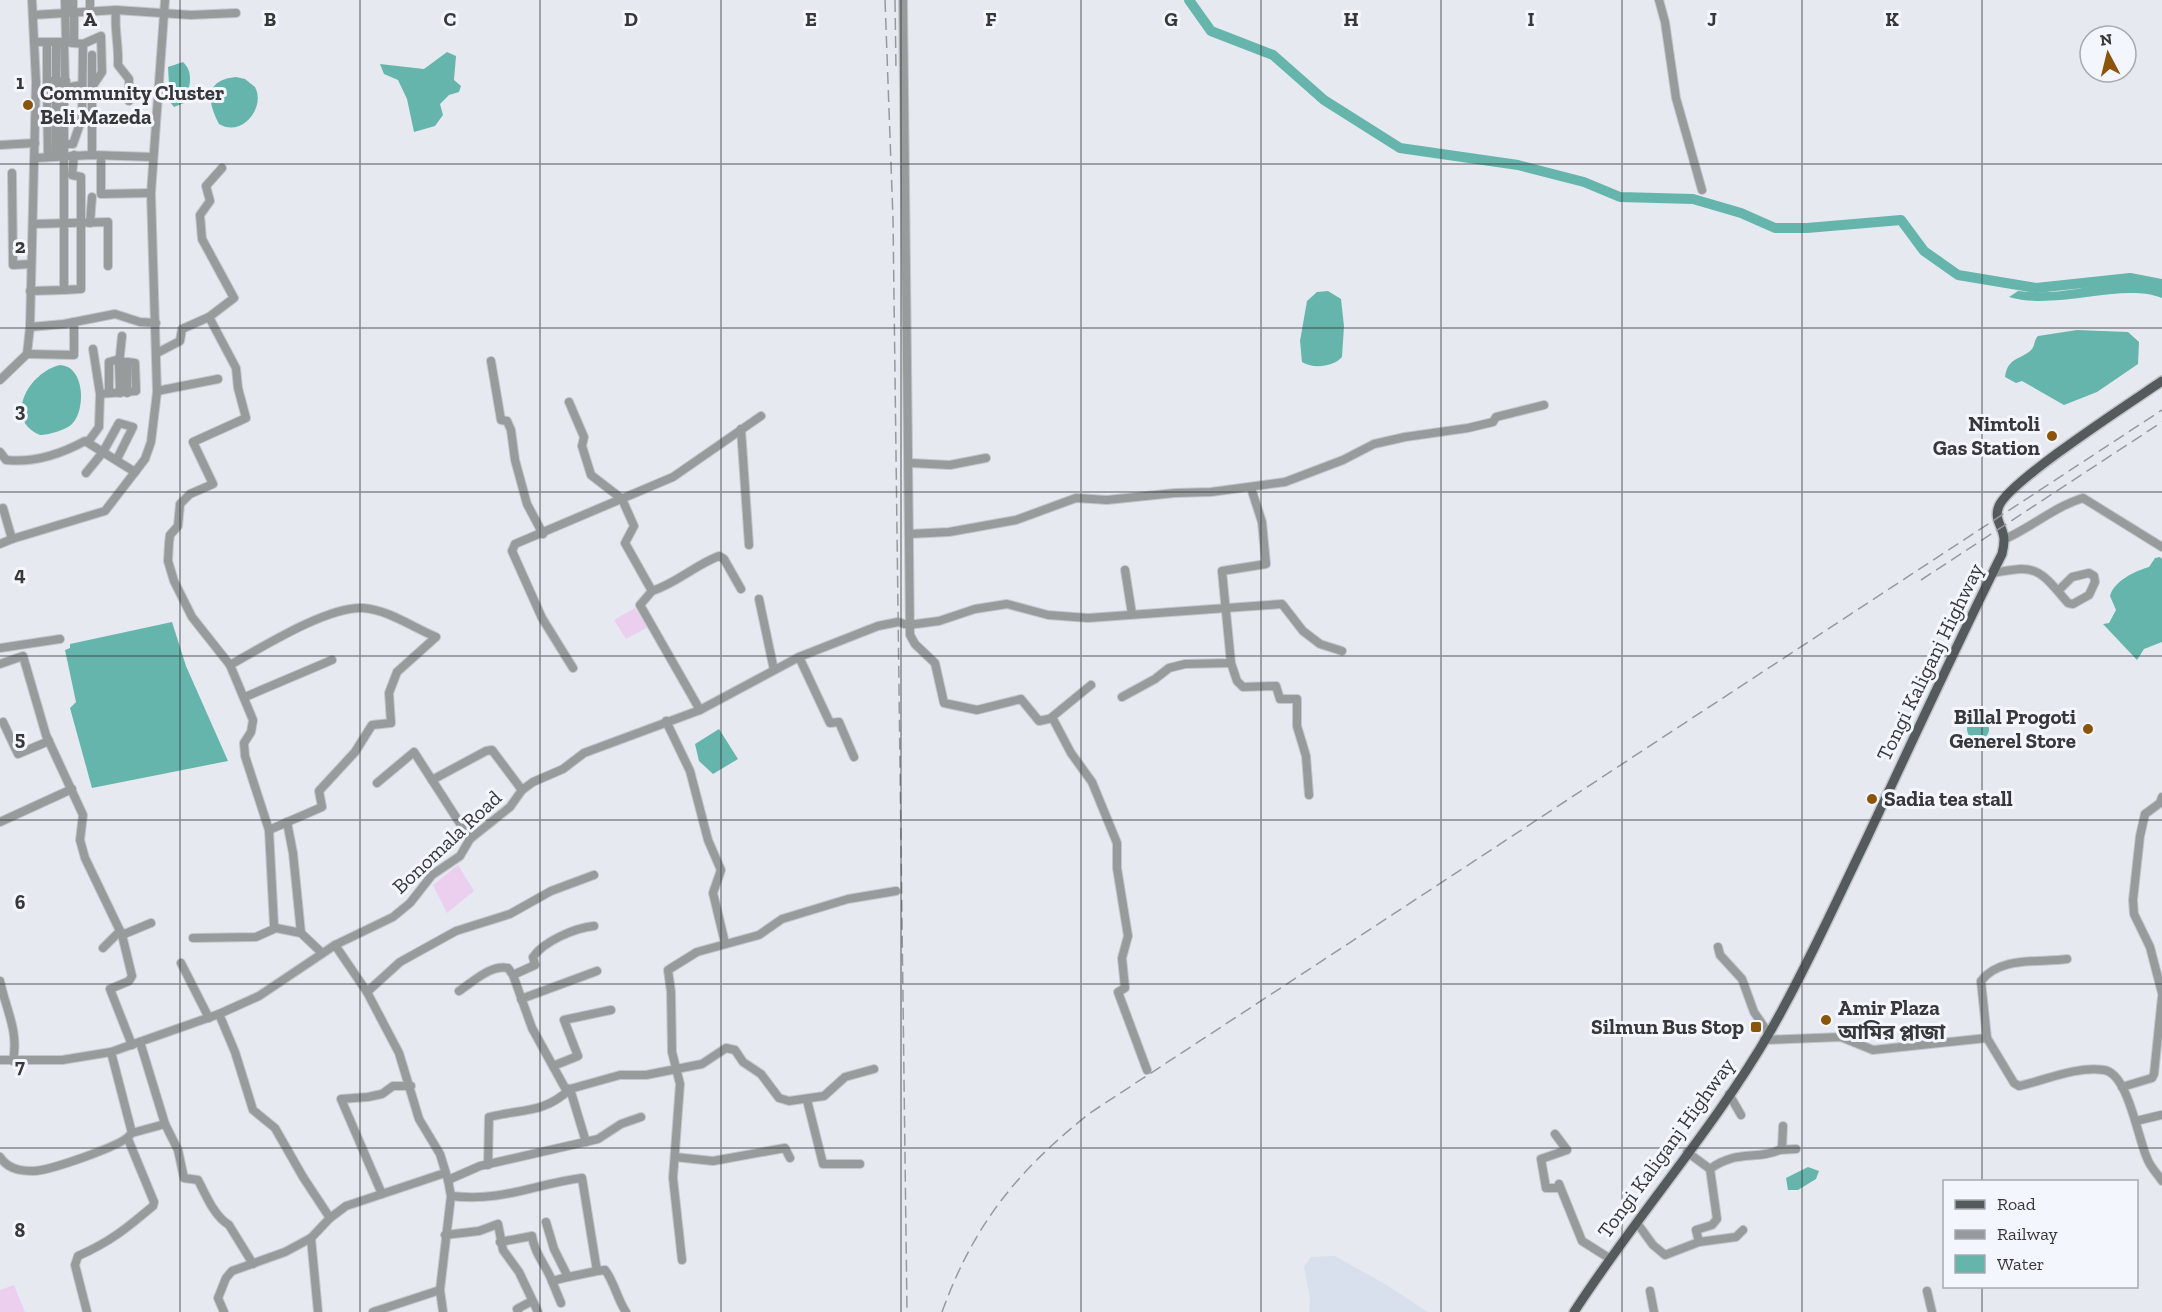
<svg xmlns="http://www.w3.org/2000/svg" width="2162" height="1312" font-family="'Zilla Slab','Noto Sans Bengali',serif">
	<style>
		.built { fill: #d7e0ec }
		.green { fill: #eccfef }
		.water { fill: #66b5ac }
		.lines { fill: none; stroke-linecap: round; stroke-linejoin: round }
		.river { stroke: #66b5ac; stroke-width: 10 }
		.minor-casing { stroke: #c3c6cc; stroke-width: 10 }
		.major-casing { stroke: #c3c6cc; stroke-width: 12 }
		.minor { stroke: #989b9c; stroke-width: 8 }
		.major { stroke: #555b5d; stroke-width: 9 }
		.rail { stroke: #96999d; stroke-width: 1.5; stroke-dasharray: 12 6; stroke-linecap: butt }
		.grid { fill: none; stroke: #36383a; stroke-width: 1.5; stroke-opacity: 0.55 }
		.poi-dot { fill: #8c540a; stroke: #f3f7fd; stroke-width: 2 }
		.labels { text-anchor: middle; stroke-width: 6; stroke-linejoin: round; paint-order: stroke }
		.poi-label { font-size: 21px; font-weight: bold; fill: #36383a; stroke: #f3f7fd; text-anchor: start }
		.street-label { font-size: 21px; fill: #36383a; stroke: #f3f7fd }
		.grid-label { font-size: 20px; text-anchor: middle; font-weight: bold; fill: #36383a; stroke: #f3f7fd; stroke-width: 6; stroke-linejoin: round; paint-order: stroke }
	</style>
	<rect width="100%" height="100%" fill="#e6eaf0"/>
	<!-- built -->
	<path class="built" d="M1335 1256 1385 1284 1428 1312H1309L1310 1298 1304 1267 1311 1257Z"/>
	<!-- green -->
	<g class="green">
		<path d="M635 608 648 627 626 639 614 620Z"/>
		<path d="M458 865 474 891 447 913 433 885Z"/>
		<path d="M14 1285 25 1312H0V1290Z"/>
	</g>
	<!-- water -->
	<g class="water">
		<path d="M447 52 456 56 454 80 461 86 459 92 449 95 440 104 443 115 435 126 414 132 407 99 398 80 384 74 380 64 424 69Z"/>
		<path d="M183 62C195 73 189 90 184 103L174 107 170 102 168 67Z"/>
		<path d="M236 77 245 79 255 87C266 107 242 138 219 124 207 101 204 80 236 77Z"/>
		<path d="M2114 281H2157L2162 283V298C2122 282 2057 311 2009 297L2018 291C2050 295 2083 289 2114 281Z"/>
		<path d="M1328 291 1341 299 1344 326 1342 357C1334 367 1312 369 1302 362L1300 341 1307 301 1317 292Z"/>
		<path d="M2077 330 2128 332 2139 342 2138 364 2097 392 2064 405 2022 381 2016 383 2005 377C2008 356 2022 360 2032 349 2035 345 2034 340 2038 336Z"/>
		<path d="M60 365C85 366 86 410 72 424 66 430 48 435 40 435 2 419 29 372 60 365Z"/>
		<path d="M2160 557 2162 559V642L2144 649 2137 660 2103 624 2109 623 2116 610 2110 596C2114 581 2135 571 2149 567L2155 558Z"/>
		<path d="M172 622 186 666 228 761 92 788 70 708 76 702 65 650 70 648V644Z"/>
		<circle cx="1978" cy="729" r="11"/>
		<path d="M719 729 738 759 713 774 699 761 695 744Z"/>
		<path d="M1808 1167 1819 1171 1816 1179 1798 1190H1788L1786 1178Z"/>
	</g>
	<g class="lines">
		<!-- river -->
		<path class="river" d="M1189 0 1211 31 1273 55 1324 100 1400 148 1518 165 1584 182 1620 197 1693 199 1741 213 1775 228H1807L1901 220 1924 251 1958 275 2036 288 2130 278 2162 284"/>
		<defs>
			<g id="minor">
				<path d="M65 0 66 42"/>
				<path d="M73 0V13"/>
				<path d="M903 0 910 635 915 644 935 663 944 703 977 710 1021 699 1039 721 1053 718"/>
				<path d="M1659 0 1665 22 1676 98 1702 190"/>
				<path d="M116 10C114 30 119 45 118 65L129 79V101"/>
				<path d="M90 11V0"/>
				<path d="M74 13V43"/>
				<path d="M33 15 116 10 191 15 236 13"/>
				<path d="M35 42H64L65 83"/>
				<path d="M83 44 101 36 102 72 92 87V155"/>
				<path d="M47 81V42"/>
				<path d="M92 86V55"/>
				<path d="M57 88H64V144H73L82 118 83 44 64 42"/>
				<path d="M64 88 82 85"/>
				<path d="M0 145 35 143"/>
				<path d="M56 156V42"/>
				<path d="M101 156V194L151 193"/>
				<path d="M48 157 47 81H66"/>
				<path d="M35 158 92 155 153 157"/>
				<path d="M222 168 206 186 210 201 200 215 202 239 234 298 209 317 236 368 238 388 246 418 193 442 213 484 190 494 180 504 178 526 170 535 169 543 168 561 174 581 192 617 230 665 253 720 251 732 244 743 245 756 269 830 274 925 276 928 301 933 322 953"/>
				<path d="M12 173 13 265 31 264"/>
				<path d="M90 223 92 197"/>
				<path d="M33 224 108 222V266"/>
				<path d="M64 290 81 289V177L72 175 74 155"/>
				<path d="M30 291 64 290V144"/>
				<path d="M30 327 64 324 115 314 140 322 156 323"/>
				<path d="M157 353 180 341 182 329 209 317"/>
				<path d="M27 354 74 355V322"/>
				<path d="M491 361 501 420 507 421 511 430 515 460 527 504 543 534"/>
				<path d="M124 362H127V393"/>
				<path d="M0 380 27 354 30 327 36 82 32 0"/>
				<path d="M157 391 218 379"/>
				<path d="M109 393V362L120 359"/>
				<path d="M120 393 119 365 122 336"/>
				<path d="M100 394 136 391 135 363 127 362"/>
				<path d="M569 402 584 437 582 446 591 475 622 499 634 526 625 543 652 591 640 605 700 710"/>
				<path d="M741 429 749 545"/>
				<path d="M88 442 99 427 100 394 93 349"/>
				<path d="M0 452 6 460C33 463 61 454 85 441L135 472"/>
				<path d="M910 463 950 465 986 458"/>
				<path d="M86 473 103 452 119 423 133 427 117 459"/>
				<path d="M0 509 3 508 12 539 105 511 145 459 151 442 157 392 151 193 165 0"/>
				<path d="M909 534 949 532 1016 520 1076 498 1107 500 1175 493 1211 492 1285 482 1343 460 1374 444 1405 437 1468 428 1493 422 1496 417 1544 405"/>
				<path d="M2005 539C2032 527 2054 507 2083 498L2162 547"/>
				<path d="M0 544 12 539"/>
				<path d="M1125 570 1132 614"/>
				<path d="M1993 573C2037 564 2039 569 2068 603L2073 604 2089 595 2095 582 2094 576 2089 573 2072 577 2058 591"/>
				<path d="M652 591C677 583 695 565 719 556L724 559 741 589"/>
				<path d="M759 599 774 670"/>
				<path d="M0 648 60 639"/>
				<path d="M799 657 830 723 839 722 854 757"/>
				<path d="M1231 663 1237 681 1243 687 1276 686 1280 699H1297V726L1306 756 1309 795"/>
				<path d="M0 664 23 656 46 735 83 815 80 840 85 858 122 935 132 976 129 981 110 989 132 1045"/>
				<path d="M230 665C261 648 327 606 363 608 389 610 412 627 436 637L397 672 389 693 391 723 372 725 355 752 319 791 322 807 269 830"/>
				<path d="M573 668 542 618 512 551 515 544 673 477 761 416"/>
				<path d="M1091 685 1052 717 1071 753 1092 782 1117 843V868L1128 936 1122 958 1125 988 1118 992 1147 1070"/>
				<path d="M245 697 332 660"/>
				<path d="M1122 697 1155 679 1169 668 1185 664 1231 663 1222 571 1266 564 1262 522 1251 488"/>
				<path d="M666 721 690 771 708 840 721 870 713 893 725 943"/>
				<path d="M3 722 18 754 49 741"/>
				<path d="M432 780 486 751 492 750 522 790"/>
				<path d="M377 783 414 752 470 839"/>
				<path d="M2162 797 2160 803 2145 814 2140 836 2133 900 2134 914 2150 947 2162 993"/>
				<path d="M0 822 72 789"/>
				<path d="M287 822 293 853 301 933"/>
				<path d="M122 935 151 923"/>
				<path d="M193 938 256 937 276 928"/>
				<path d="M335 945 367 992 399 1053 419 1119 440 1154 448 1180 451 1196 440 1290 443 1312"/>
				<path d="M1718 947 1720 955 1742 979 1754 1012 1769 1034"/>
				<path d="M103 948 120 931"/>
				<path d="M181 963 209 1018"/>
				<path d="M513 975 535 965 533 957C544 941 575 928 594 926"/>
				<path d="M0 981C6 1010 19 1031 13 1061"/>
				<path d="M459 991C473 982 491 964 508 968L513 975 532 1028 565 1088 570 1089C544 1114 520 1109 489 1117L488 1165"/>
				<path d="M367 992 400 962 456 931 510 914 551 891 594 875"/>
				<path d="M521 999 597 971"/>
				<path d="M219 1014 235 1052 253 1110 275 1128 303 1177 330 1218"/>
				<path d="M1987 1038 2014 1083 2019 1086C2046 1080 2076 1066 2104 1070 2128 1073 2138 1139 2147 1158 2150 1167 2157 1173 2162 1181"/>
				<path d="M1764 1040 1841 1037 1873 1050 1987 1038 1981 981C2000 956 2039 963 2067 959"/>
				<path d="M140 1042 165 1124"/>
				<path d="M111 1052 132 1133 165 1124 178 1150 184 1178 198 1180C206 1195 214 1216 229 1225L253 1264"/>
				<path d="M0 1060H62L111 1052 219 1014 259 996 335 945 393 917 410 903 432 875 460 856 470 839 510 807 522 790 533 782 563 769 584 753 700 710 799 657 878 626 898 622 908 625 939 621 975 609 1007 604 1048 615 1088 618 1282 604 1303 631 1320 644 1342 651"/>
				<path d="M553 1066 578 1056 564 1020 611 1010"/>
				<path d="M2122 1087 2152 1078 2154 1074 2162 997"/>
				<path d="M1729 1094 1741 1115"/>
				<path d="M807 1100 823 1164H860"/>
				<path d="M2136 1121 2161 1115"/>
				<path d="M1555 1134 1567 1150 1541 1159 1546 1188H1559"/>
				<path d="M586 1142 570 1089 620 1075H646L702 1064 726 1048 735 1050 743 1062 761 1074 779 1098 789 1101 824 1096 845 1077 874 1069"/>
				<path d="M1779 1150 1796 1149"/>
				<path d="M1687 1152 1710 1169 1717 1219 1712 1225 1696 1230 1699 1242"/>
				<path d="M0 1157C8 1169 20 1171 33 1171 48 1171 122 1146 130 1135"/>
				<path d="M675 1157 713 1161 785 1148 790 1158"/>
				<path d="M1710 1169C1737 1149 1756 1161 1782 1149L1783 1126"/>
				<path d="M448 1180 480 1166 598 1139 621 1124 641 1117"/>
				<path d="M1559 1184 1582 1241 1609 1258"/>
				<path d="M382 1194 341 1099 368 1097 382 1094 393 1086H411"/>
				<path d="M451 1196C504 1202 534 1184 582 1178L597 1271 605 1270C614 1281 617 1299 626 1312"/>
				<path d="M546 1222 554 1249 568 1277 597 1271"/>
				<path d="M1637 1223 1653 1245 1665 1255 1699 1242 1736 1237 1743 1230"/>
				<path d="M445 1235 479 1231 498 1224 503 1250 519 1272 538 1312"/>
				<path d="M311 1238 318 1312"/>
				<path d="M500 1242 532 1236C534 1253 546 1265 552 1281L568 1277"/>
				<path d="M682 1260 673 1178 680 1084 672 1052 671 992 668 970 697 952 759 935 782 919 848 899 896 891"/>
				<path d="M552 1281 561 1303"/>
				<path d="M1650 1291 1654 1312"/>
				<path d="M1927 1291 1932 1312"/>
				<path d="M87 1312 75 1265 78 1256C110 1242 127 1228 153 1206L154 1202 128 1139"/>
				<path d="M224 1312 218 1298 226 1278 232 1271 285 1252 311 1238 330 1218 346 1206 445 1173"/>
				<path d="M373 1312 440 1290"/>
				<path d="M518 1312 517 1309 532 1301"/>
			</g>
			<path id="major" d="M1574 1312C1636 1216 1714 1129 1771 1030 1806 969 1835 904 1866 840 1911 744 1955 648 2002 554 2003 550 2004 545 2004 540 2004 527 1993 520 1999 506 2009 481 2133 401 2162 381"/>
		</defs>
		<!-- minor casing -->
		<use href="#minor" class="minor-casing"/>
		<!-- major casing -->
		<use href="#major" class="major-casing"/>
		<!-- minor -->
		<use href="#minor" class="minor"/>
		<!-- major -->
		<use href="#major" class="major"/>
		<!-- rail -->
		<g class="rail">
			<path d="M885 0 893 219 907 1312"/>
			<path d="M895 0 896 70"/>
			<path d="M1921 580 2162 422"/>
			<path d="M942 1312C974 1224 1017 1171 1090 1113L2162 410"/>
		</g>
	</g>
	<!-- grid -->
	<path class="grid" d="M180 0V1312M360 0V1312M540 0V1312M721 0V1312M901 0V1312M1081 0V1312M1261 0V1312M1441 0V1312M1622 0V1312M1802 0V1312M1982 0V1182M0 164H2162M0 328H2162M0 492H2162M0 656H2162M0 820H2162M0 984H2162M0 1148H2162M1982 1286V1312"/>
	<!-- markers -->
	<g class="poi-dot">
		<circle cx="28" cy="105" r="6"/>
		<circle cx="2052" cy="436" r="6"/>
		<circle cx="2088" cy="729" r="6"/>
		<circle cx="1872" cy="799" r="6"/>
		<circle cx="1826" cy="1020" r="6"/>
		<rect x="1750" y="1021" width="12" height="12" rx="3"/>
	</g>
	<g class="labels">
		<!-- poi labels -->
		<g class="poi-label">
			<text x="40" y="100">Community Cluster<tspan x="40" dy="24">Beli Mazeda</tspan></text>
			<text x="2040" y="431" text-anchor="end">Nimtoli<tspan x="2040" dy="24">Gas Station</tspan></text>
			<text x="2076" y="724" text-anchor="end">Billal Progoti<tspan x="2076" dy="24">Generel Store</tspan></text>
			<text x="1884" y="806">Sadia tea stall</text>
			<text x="1838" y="1015">Amir Plaza<tspan x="1838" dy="24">আমির প্লাজা</tspan></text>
			<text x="1744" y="1034" text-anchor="end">Silmun Bus Stop</text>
		</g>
		<!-- street labels -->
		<g class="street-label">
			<text transform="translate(1930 662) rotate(-64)" y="7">Tongi Kaliganj Highway</text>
			<text transform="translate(447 842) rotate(-43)" y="7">Bonomala Road</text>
			<text transform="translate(1666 1148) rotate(-54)" y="7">Tongi Kaliganj Highway</text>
		</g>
	</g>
	<g class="grid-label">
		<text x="90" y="26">A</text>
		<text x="270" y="26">B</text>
		<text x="450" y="26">C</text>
		<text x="631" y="26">D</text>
		<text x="811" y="26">E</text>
		<text x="991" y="26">F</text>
		<text x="1171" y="26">G</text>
		<text x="1351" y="26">H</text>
		<text x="1531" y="26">I</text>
		<text x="1712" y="26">J</text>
		<text x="1892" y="26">K</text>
		<text x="20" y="89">1</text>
		<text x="20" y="253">2</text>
		<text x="20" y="417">3</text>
		<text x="20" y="581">4</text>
		<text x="20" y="745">5</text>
		<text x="20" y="909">6</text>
		<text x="20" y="1073">7</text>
		<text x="20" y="1237">8</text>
	</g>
	<!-- legend -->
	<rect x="1943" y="1180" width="195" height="108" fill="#f3f7fd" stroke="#a7abaf" stroke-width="1.5"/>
	<rect x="1955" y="1200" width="30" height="9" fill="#555b5d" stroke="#a7abaf" stroke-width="1.5"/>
	<text x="1997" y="1210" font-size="18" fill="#36383a">Road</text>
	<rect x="1955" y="1230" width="30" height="9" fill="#96999d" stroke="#a7abaf" stroke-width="1.5"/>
	<text x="1997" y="1240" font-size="18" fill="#36383a">Railway</text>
	<rect x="1955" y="1255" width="30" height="18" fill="#66b5ac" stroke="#a7abaf" stroke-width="1.5"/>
	<text x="1997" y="1270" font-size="18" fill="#36383a">Water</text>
	<!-- north arrow -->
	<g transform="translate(2108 54) rotate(353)"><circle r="28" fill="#f3f7fd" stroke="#a7abaf" stroke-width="1.5"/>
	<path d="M0-4.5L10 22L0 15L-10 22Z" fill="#8c540a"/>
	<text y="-9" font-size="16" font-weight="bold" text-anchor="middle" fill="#36383a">N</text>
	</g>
</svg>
